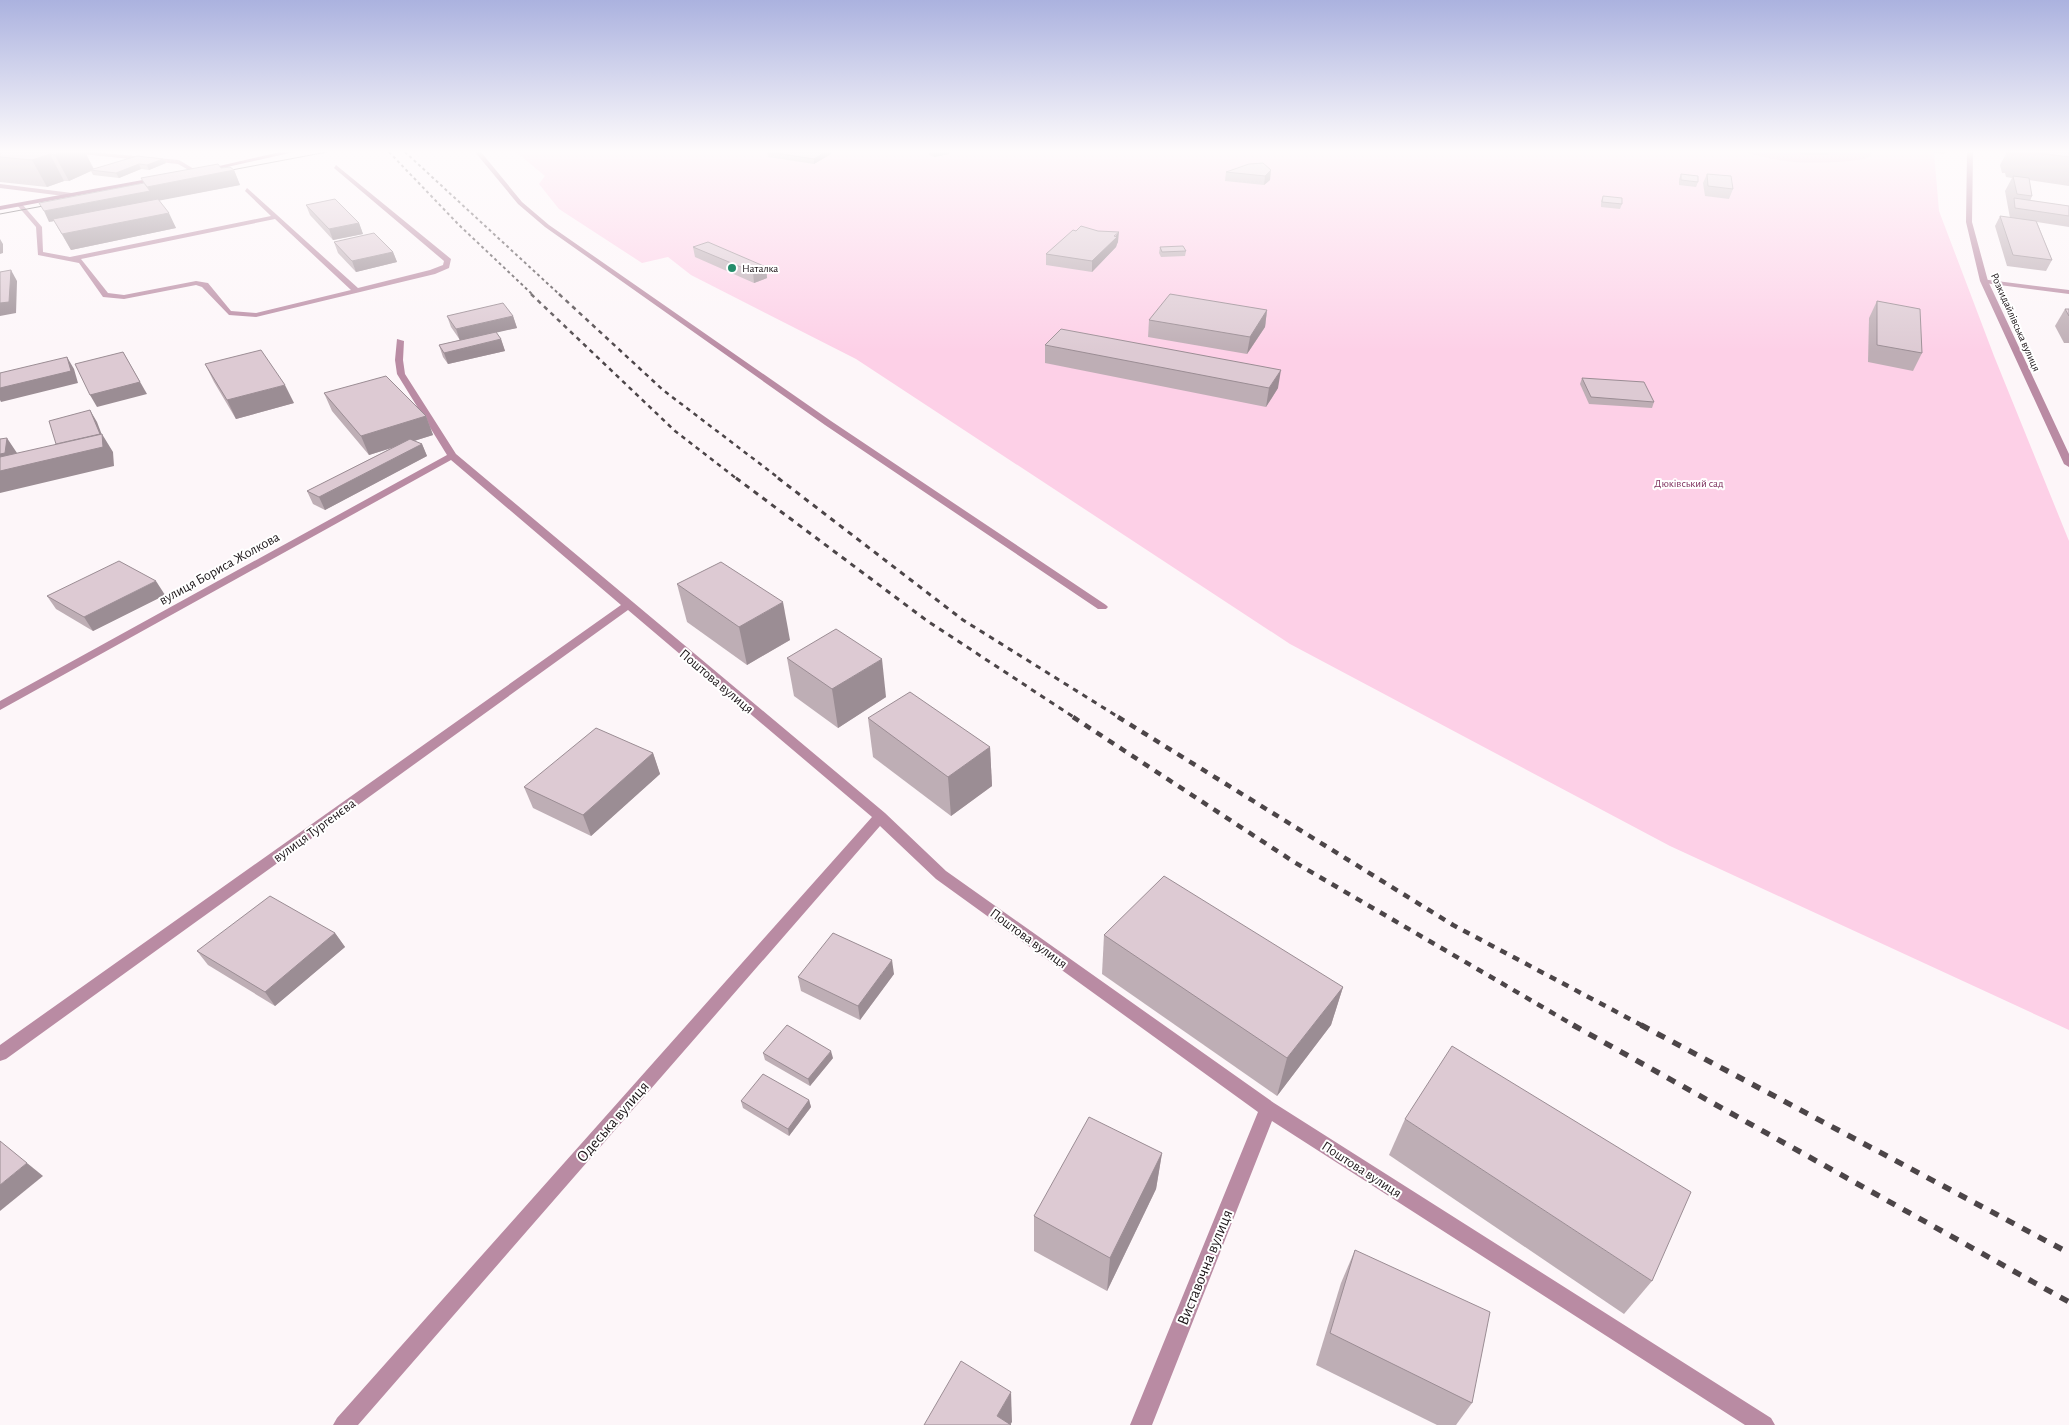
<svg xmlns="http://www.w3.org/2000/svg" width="2069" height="1425" font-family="'Alegreya Sans',sans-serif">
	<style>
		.green { fill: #fdd0e7 }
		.water { fill: #f0b0d2 }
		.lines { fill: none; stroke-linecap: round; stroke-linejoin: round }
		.lane { fill: #b98ba3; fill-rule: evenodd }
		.street { fill: #b98ba3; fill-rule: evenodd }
		.secondary { fill: #97557a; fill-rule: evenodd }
		.tram { stroke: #4c4548; stroke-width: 1 }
		.rail-far4 { stroke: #4c4548; stroke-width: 2; stroke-dasharray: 3 3; stroke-linecap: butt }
		.rail-far3 { stroke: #4c4548; stroke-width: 2.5; stroke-dasharray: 4.5 4.5; stroke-linecap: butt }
		.rail-far2 { stroke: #4c4548; stroke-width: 3; stroke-dasharray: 5.5 5.5; stroke-linecap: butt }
		.rail-far1 { stroke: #4c4548; stroke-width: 4.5; stroke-dasharray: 7 7; stroke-linecap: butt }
		.rail { stroke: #4c4548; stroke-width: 5.5; stroke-dasharray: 9 9; stroke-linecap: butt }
		.wall { fill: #beaeb5 }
		.shaded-wall { fill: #9b8d94 }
		.building { fill: #ddcad3; stroke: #9b8d94 }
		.poi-dot { fill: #248d6b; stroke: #fff; stroke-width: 2 }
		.labels { text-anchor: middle; stroke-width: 4; stroke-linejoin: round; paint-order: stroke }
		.far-poi-label { font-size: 11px; fill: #1d1619; stroke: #fff; text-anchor: start }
		.far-street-label { font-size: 11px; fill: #1d1619; stroke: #fff }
		.far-park-label { font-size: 11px; fill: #803561; stroke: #fff }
		.street-label { font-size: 14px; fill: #1d1619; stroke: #fff }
		.near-street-label { font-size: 16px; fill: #1d1619; stroke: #fff }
	</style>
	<rect width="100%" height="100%" fill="#fdf6f9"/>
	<!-- green -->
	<path class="green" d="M516 152H1934L1939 211 1994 356 2069 541V1030L1670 846 1290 644 856 359 691 275 668 257 642 263 559 209 539 184 545 176Z"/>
	<!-- water -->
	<path class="water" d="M1745 152H1872L1871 156 1865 159C1823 165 1786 165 1745 152Z"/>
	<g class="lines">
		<!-- lane -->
		<g class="lane">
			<path d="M63 152H91L179 160 199 172 194 173 178 164Z"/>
			<path d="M475 152H481L522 202 549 225 831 421 1106 605 1108 607 1106 609H1098L825 425 545 227 518 204Z"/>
			<path d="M336 165 451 259 449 268 435 274 256 317 229 315 202 287 196 285 124 299 103 297 79 263 38 255 36 227 17 205 22 204 42 227 43 252 70 257 271 216 245 191 247 188 358 288 430 270 443 265 444 261 334 168ZM275 219 351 290 256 313 231 311 208 283 196 281 124 295 108 293 81 259Z"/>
			<path d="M1981 279 2069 290V294L1984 283H1981Z"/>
		</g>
		<!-- street -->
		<g class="street">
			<path d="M1967 152H1973L1972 222 1988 281 2069 454V467L2064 464 1980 281 1966 222Z"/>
			<path d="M0 184 72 193 75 195 72 197 0 188Z"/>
			<path d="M397 339 404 341 403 360 405 374 456 454 885 813 946 871 1274 1103 1771 1418 1775 1425H1745L1272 1121 1152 1425H1130L1258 1112 936 879 880 826 358 1425H333L337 1418 872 817 628 610 6 1059 0 1061V1045L621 605 451 460 0 710V701L447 455 397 374 395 360Z"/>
		</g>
		<!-- secondary -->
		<g class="secondary">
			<path d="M280 152H294L205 172 202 170Z"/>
			<path d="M159 177 161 180 0 210V206Z"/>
		</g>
		<!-- tram -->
		<g class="tram">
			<path d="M221 172 327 152"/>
			<path d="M0 214 54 204"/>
		</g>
		<!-- rail-far4 -->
		<g class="rail-far4">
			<path d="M389 152 459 225 533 295"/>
			<path d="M405 152 560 295"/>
		</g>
		<!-- rail-far3 -->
		<g class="rail-far3">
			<path d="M531 294 675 431 737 479"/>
			<path d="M559 294 663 390 780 479"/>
		</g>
		<!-- rail-far2 -->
		<g class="rail-far2">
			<path d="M736 478 926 620 1075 718"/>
			<path d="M778 478 963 620 1120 718"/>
		</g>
		<!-- rail-far1 -->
		<g class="rail-far1">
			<path d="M1073 717 1294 862 1575 1026"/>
			<path d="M1118 717 1453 925 1643 1026"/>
		</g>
		<!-- rail -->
		<g class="rail">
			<path d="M1573 1025 2069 1302"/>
			<path d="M1641 1025 2069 1253"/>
		</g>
	</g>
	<!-- wall -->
	<g class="wall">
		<path d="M0 152H85L94 169 163 159 166 163 149 170 141 169 119 178 93 175 91 171 69 181H64L47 187 0 182Z"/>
		<path d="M767 152 831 154 814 164 768 157Z"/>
		<path d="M929 152H949V154L934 157 929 155Z"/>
		<path d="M1797 152H1840V153H1829L1828 155H1805Z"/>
		<path d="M1931 152H1945L1944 154Z"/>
		<path d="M2007 152H2069V186L2029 180 2032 196 2030 201 2069 206V227L2037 222 2052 260 2046 271 2007 266 1995 226 2000 216 2010 218 2005 191 2012 178 2006 177 2005 173H2002L2000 165Z"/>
		<path d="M1263 163 1270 180 1264 185 1225 181 1226 172Z"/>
		<path d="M221 168 234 170 240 185 159 200 176 228 71 250 54 221 49 222 144 183 141 178Z"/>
		<path d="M1681 174 1698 182 1696 187 1679 185V179Z"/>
		<path d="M1707 174 1733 189 1729 199 1705 196 1703 183Z"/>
		<path d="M1603 196 1622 204 1620 209 1601 207V201Z"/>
		<path d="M306 205 359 223 363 234 333 240 310 215Z"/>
		<path d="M334 242 393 252 397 262 356 272 338 253Z"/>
		<path d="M1118 242 1117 244 1116 247 1092 272 1046 265V254Z"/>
		<path d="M693 247 766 267 767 278 754 283 695 257Z"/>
		<path d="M1160 247 1186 251 1185 256 1161 257 1159 253Z"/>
		<path d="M1877 301 1922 353 1913 371 1868 362 1869 318Z"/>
		<path d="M2065 309H2069V343H2064L2055 326Z"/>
		<path d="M1267 310 1265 327 1247 354 1148 337 1149 320Z"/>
		<path d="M447 316H513L517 328 496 332 501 339 505 351 448 364 443 357 439 345 460 340 451 327Z"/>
		<path d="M1045 345 1278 388 1266 407 1045 363Z"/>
		<path d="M205 364 294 403 236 419 214 382Z"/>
		<path d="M1582 378 1654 402 1652 408 1589 404 1580 384Z"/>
		<path d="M324 393 426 416 433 435 414 441 422 444 427 456 325 510 313 504 307 491 394 447 369 455 332 411Z"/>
		<path d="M677 584 790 640 747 665 687 622Z"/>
		<path d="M165 595 93 631 56 609 47 596Z"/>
		<path d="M787 658 886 697 838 728 794 696Z"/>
		<path d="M868 718 990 747 992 786 951 816 873 757Z"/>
		<path d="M653 753 660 774 591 836 533 808 524 787Z"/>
		<path d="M335 933 345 947 275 1006 208 965 197 951Z"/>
		<path d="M1104 935 1343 987 1331 1025 1277 1096 1102 974Z"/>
		<path d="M894 974 860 1020 801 991 798 977Z"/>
		<path d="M763 1053 833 1058 810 1086 765 1060Z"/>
		<path d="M809 1100 811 1107 789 1136 743 1108 741 1101Z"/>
		<path d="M1405 1119 1652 1281 1624 1314 1389 1155Z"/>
		<path d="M1162 1153 1156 1189 1107 1291 1034 1251V1216Z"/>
		<path d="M1355 1250 1472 1403 1456 1425H1437L1316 1365 1341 1283Z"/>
	</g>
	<!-- shaded-wall -->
	<g class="shaded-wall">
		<path d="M53 152H85L94 170H90L91 171 69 181Z"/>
		<path d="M825 152H831V154L814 164V159Z"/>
		<path d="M949 152V154L934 157V153Z"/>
		<path d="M50 154 64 181 47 187 32 160Z"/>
		<path d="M163 159 166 163 149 170 147 165Z"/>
		<path d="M139 164 141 169 119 178 116 173Z"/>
		<path d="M234 170 240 185 49 222 44 211 150 191 147 187Z"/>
		<path d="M1271 170 1270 180 1264 185 1265 176Z"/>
		<path d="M169 213 176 228 71 250 62 234Z"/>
		<path d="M359 223 363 234 333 240 329 229Z"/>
		<path d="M1119 232 1118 242 1117 244 1116 247 1092 272V261Z"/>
		<path d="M0 239 3 244V253L0 254Z"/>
		<path d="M393 252 397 262 356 272 352 261Z"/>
		<path d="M766 267 767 278 754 283 753 272Z"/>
		<path d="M11 270 17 281 16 313 0 316V303Z"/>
		<path d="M1267 310 1265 327 1247 354 1250 337Z"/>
		<path d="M513 316 517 328 460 341 456 329Z"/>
		<path d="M501 339 505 351 448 364 444 353Z"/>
		<path d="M123 352 147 394 97 407 90 395Z"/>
		<path d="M67 357 74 369 78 383 1 402 0 400V388Z"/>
		<path d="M1281 370 1278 388 1266 407 1269 388Z"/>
		<path d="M285 385 294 403 236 419 227 400Z"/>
		<path d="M90 410 97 422 102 435V434L113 452 114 466 0 493V454L7 438 19 456H64Z"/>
		<path d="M426 416 433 435 369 455 361 436Z"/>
		<path d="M422 444 427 456 325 510 319 497Z"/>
		<path d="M156 581 165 595 93 631 84 617Z"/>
		<path d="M783 602 790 640 747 665 739 627Z"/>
		<path d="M882 659 886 697 838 728 832 689Z"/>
		<path d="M990 747 992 786 951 816 948 777Z"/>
		<path d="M653 753 660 774 591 836 583 815Z"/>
		<path d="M335 933 345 947 275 1006 265 992Z"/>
		<path d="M892 960 894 974 860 1020 858 1006Z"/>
		<path d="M1343 987 1331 1025 1277 1096 1287 1058Z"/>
		<path d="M831 1051 833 1058 810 1086 808 1079Z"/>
		<path d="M809 1100 811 1107 789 1136 788 1129Z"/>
		<path d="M1162 1153 1156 1189 1107 1291 1110 1258Z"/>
		<path d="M27 1163 43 1176 0 1211V1185Z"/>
		<path d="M1011 1392 1012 1422 1010 1425 997 1416Z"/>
	</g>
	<!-- building -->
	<g class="building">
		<path d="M0 152H60L55 155 50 154 32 160 0 157Z"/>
		<path d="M769 152H825L814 159Z"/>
		<path d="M2031 152H2069V157Z"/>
		<path d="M137 156 163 159 147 165 139 164 116 173 90 170Z"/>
		<path d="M1263 163 1271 170 1265 176 1226 172 1249 164Z"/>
		<path d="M218 164 221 168 230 167 234 170 147 187 141 178Z"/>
		<path d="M1681 174 1698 176V182L1681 180Z"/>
		<path d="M1707 174 1731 176 1733 189 1708 186Z"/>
		<path d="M2013 176 2029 178 2032 196 2017 194Z"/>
		<path d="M144 183 150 191 44 211 39 203Z"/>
		<path d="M1603 196 1622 198V204L1602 202Z"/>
		<path d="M2014 198 2069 206V216L2015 208Z"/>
		<path d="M158 199 169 213 62 234 53 219Z"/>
		<path d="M335 199 359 223 329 229 306 205Z"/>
		<path d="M2000 216 2036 221 2052 260 2013 255Z"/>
		<path d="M1081 226 1098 231 1119 232 1114 236 1117 237 1092 261 1046 254 1073 230 1076 231Z"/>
		<path d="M374 233 393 252 352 261 334 242Z"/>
		<path d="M708 242 766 267 753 272 693 247Z"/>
		<path d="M1183 246 1186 251 1162 252 1160 247Z"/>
		<path d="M11 270 9 302 0 303V272Z"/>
		<path d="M1170 294 1267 310 1250 337 1149 320Z"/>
		<path d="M1877 301 1920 309 1922 353 1877 345Z"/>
		<path d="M503 303 513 316 456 329 447 316Z"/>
		<path d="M2065 309H2069V316Z"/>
		<path d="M1061 329 1281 370 1269 388 1045 345Z"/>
		<path d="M496 332 501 339 444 353 439 345Z"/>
		<path d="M261 350 285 385 227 400 205 364Z"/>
		<path d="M123 352 140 382 90 395 75 364Z"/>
		<path d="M67 357 71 371 0 388V373Z"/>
		<path d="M386 376 426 416 361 436 324 393Z"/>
		<path d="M1582 378 1644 382 1654 402 1591 397Z"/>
		<path d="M90 410 100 434 56 444 49 421Z"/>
		<path d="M102 434 103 447 0 471V457Z"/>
		<path d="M7 438 5 453 0 454V439Z"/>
		<path d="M410 439 422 444 319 497 307 491Z"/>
		<path d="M119 561 156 581 84 617 47 596Z"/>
		<path d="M721 562 783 602 739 627 677 584Z"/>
		<path d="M836 629 882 659 832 689 787 658Z"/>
		<path d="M910 692 990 747 948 777 868 718Z"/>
		<path d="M596 728 653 753 583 815 524 787Z"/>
		<path d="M1164 876 1343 987 1287 1058 1104 935Z"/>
		<path d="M270 896 335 933 265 992 197 951Z"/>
		<path d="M833 933 892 960 858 1006 798 977Z"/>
		<path d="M787 1025 831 1051 808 1079 763 1053Z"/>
		<path d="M1452 1046 1691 1192 1652 1281 1405 1119Z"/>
		<path d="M763 1074 809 1100 788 1129 741 1101Z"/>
		<path d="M1089 1117 1162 1153 1110 1258 1034 1216Z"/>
		<path d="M0 1141 27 1163 0 1185Z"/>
		<path d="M1355 1250 1490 1312 1472 1403 1330 1333Z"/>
		<path d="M961 1361 1011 1392 997 1416 1011 1425H924Z"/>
	</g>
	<!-- sky -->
	<linearGradient id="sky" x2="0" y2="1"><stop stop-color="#abb2df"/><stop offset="0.43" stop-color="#fefbfc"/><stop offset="1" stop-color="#fefbfc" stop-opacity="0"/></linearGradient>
	<rect width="2069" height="352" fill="url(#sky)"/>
	<!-- markers -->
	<circle class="poi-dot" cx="732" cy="268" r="5"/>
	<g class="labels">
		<!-- far-poi labels -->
		<g class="far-poi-label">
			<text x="742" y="272">Наталка</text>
		</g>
		<!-- far-street labels -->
		<g class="far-street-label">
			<text transform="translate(2016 322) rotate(66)" y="4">Розкидайлівська вулиця</text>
		</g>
		<!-- far-park labels -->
		<g class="far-park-label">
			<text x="1689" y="487">Дюківський сад</text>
		</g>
		<!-- street labels -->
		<g class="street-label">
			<text transform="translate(219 568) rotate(-29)" y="5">вулиця Бориса Жолкова</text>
			<text transform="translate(717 681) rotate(40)" y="5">Поштова вулиця</text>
			<text transform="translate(314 830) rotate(-36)" y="5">вулиця Тургенєва</text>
			<text transform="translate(1029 938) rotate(36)" y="5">Поштова вулиця</text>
			<text transform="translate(1362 1169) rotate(33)" y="5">Поштова вулиця</text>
		</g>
		<!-- near-street labels -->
		<g class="near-street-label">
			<text transform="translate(612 1121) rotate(-49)" y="6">Одеська вулиця</text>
			<text transform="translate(1204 1267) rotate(-68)" y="6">Виставочна вулиця</text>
		</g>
	</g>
</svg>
